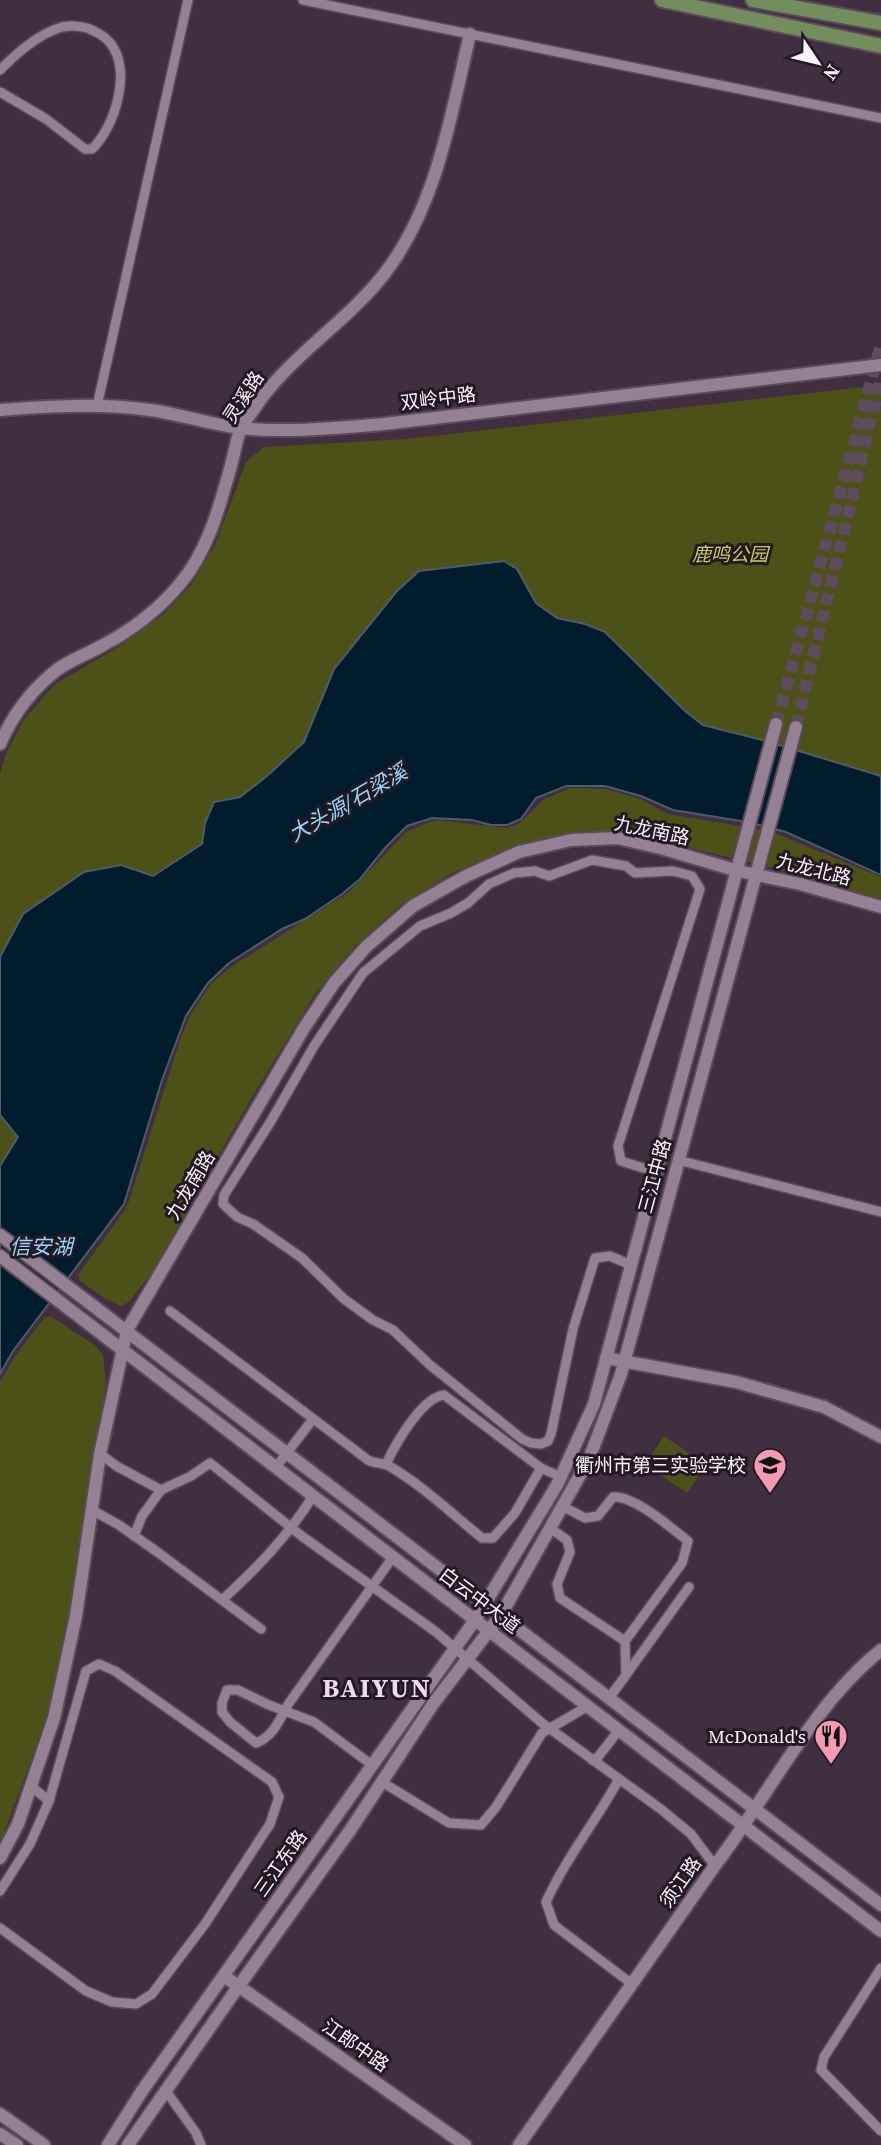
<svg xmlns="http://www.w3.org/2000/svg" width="881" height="2145" font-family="'Source Serif 4','Noto Sans SC',serif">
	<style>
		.green { fill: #4b5117 }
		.water { fill: #011c2c; stroke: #4c5c6a; stroke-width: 2 }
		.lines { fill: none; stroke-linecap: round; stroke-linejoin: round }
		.secondary-tunnel { stroke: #5c4c5c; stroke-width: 12; stroke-dasharray: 12 6; stroke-linecap: butt }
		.minor-casing { stroke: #5a4b5a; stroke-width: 12 }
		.tertiary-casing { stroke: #5a4b5a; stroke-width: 16 }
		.secondary-casing { stroke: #5a4b5a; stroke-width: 16 }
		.primary-casing { stroke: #5a4b5a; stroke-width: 18 }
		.minor { stroke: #958194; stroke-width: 9 }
		.tertiary { stroke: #958194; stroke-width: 12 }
		.secondary { stroke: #958194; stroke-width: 12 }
		.primary { stroke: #748d5d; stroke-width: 14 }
		.labels { text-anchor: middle; stroke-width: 6; stroke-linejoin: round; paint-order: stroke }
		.street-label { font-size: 19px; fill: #fbf0fa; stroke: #221a22 }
		.park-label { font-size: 19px; font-style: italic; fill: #c5d15a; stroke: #221a22 }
		.poi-label { font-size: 19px; fill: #fbf0fa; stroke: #221a22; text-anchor: end }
		.water-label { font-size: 21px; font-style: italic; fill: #96d4fd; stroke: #221a22 }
		.district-label { font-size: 26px; font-weight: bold; letter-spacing: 2px; fill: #efd9ee; stroke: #221a22 }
	</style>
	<rect width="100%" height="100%" fill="#402f40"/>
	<!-- green -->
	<g class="green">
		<path d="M881 385V782L308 745 206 844 0 976V774L6 754 24 719 55 684 120 646 164 614 191 585 215 545 246 462 264 447 406 439Z"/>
		<path d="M571 788 606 789 640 799 668 814 770 831 881 877V899L773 868 620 831 583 835 500 854 454 872 402 904 355 946 315 994 251 1099 151 1274 129 1302 121 1306 107 1300 80 1281 78 1275 124 1211 129 1201 180 1040 191 1014 211 984 231 967 348 893 406 832 435 820 507 828 520 823 544 799Z"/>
		<path d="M0 1109 23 1138 0 1174Z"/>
		<path d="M45 1317H52L96 1346 103 1355 106 1384 71 1614 47 1717 0 1844V1382L15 1356Z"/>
		<path d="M664 1436 706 1465 687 1493 645 1464Z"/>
	</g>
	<!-- water -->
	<path class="water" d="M504 561 517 569 536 603 557 618 585 624 605 632 685 711 703 725 766 741 881 776V875L786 832 747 822 673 810 641 796 605 786H566L536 798 521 819 507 825H491L472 820 432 818 407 826 385 848 360 879 342 894 305 919 282 929 229 963 208 983 186 1016 162 1080 124 1204 13 1351 0 1374V1166L18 1137 0 1115V957L23 914 84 872 121 865 153 876 202 844 205 823 214 802 240 797 267 776 304 742 334 669 396 592 419 571Z"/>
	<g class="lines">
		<!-- secondary-tunnel -->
		<g class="secondary-tunnel">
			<path d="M776 724 881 345"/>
			<path d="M796 727 881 380"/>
		</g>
		<defs>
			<g id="minor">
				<path d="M303 0 881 118"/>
				<path d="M0 70C17 53 38 34 62 27 72 25 85 26 94 31 100 34 107 38 111 44 132 71 115 127 92 149H85L46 119 0 92"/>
				<path d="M97 406 188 0"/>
				<path d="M678 1160 881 1212"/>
				<path d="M631 1265 610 1256 595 1258 573 1329 551 1434 548 1441 541 1444 531 1443 522 1439 430 1365 393 1330 373 1320 344 1299 302 1258 253 1224 237 1217 223 1204 224 1195 271 1121 314 1046 363 973 420 926 451 913 468 903 489 884 514 873 535 871 549 876 592 860 626 866 635 873 673 871 692 876 700 889 618 1146 621 1161 656 1172"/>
				<path d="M170 1311 368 1460C375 1464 382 1462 389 1466 422 1485 452 1514 482 1538H493L515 1513 541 1468"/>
				<path d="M100 1454 118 1467 161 1490"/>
				<path d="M386 1464C395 1445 422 1397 444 1395L541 1468 561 1477"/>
				<path d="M276 1467 313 1419"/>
				<path d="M562 1506 585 1518 598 1516 613 1497C634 1495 671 1528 688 1541L682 1563 625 1641 626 1675 609 1698"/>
				<path d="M92 1510 119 1525 156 1551 261 1629"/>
				<path d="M550 1528 567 1540 570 1552 557 1584 560 1598 625 1641"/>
				<path d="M134 1536 142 1516 161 1490 191 1476 210 1463 303 1537 436 1632 542 1723 662 1810 691 1834 715 1866"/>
				<path d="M222 1600C257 1568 288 1536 313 1496"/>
				<path d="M626 1675 689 1587"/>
				<path d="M592 1760 598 1757 619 1730"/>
				<path d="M372 1765 314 1722 269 1705 238 1690H227L222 1703V1712L230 1722 256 1743C274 1736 279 1720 289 1703L393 1557"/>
				<path d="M619 1779C596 1821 566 1858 546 1902L554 1925 632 1984"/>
				<path d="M382 1782 449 1823 481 1825 496 1807 542 1733 588 1706"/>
				<path d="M31 1786 49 1801"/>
				<path d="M0 1891 30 1844 49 1801 86 1671 99 1664 115 1671 272 1782 279 1797 270 1824 205 1924 152 1994 136 2004 112 2002 86 1991 0 1928"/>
				<path d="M881 1968 824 2057 821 2070 881 2131"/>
				<path d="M166 2091 196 2133 201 2145"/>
			</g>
			<g id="tertiary">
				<path d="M0 410C50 406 100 403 150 410 180 414 209 424 239 428 287 433 336 428 384 424L881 365"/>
				<path d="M0 744C13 714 32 689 58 669 72 659 90 653 105 644 132 630 160 608 179 585 207 553 219 509 230 469 234 456 236 440 241 428 245 420 252 413 256 406 292 354 347 322 385 273 437 205 451 115 470 34"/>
				<path d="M606 1358 736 1382 824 1407 881 1437"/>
				<path d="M0 1858 18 1824 54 1718 76 1616 100 1454 127 1330 304 1028 334 983 366 947 413 906 466 876 519 852 571 840 618 838 664 849 738 871 800 884 881 907"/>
				<path d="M224 1976 465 2145"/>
				<path d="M0 2114 44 2145"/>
				<path d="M0 2134 17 2145"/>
				<path d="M519 2145 716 1864C769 1795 813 1704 881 1650"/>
			</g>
			<g id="secondary">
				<path d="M0 1235 881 1905"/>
				<path d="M0 1256 881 1931"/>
				<path d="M108 2145 142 2091 475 1620 557 1485 594 1404 776 724"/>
				<path d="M128 2145 238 1987 351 1829 433 1704 501 1615 589 1459 621 1374 796 727"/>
			</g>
			<g id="primary">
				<path d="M662 0 881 46"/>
				<path d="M753 0 881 23"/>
			</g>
		</defs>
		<!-- minor casing -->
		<use href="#minor" class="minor-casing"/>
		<!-- tertiary casing -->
		<use href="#tertiary" class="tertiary-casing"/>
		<!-- secondary casing -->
		<use href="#secondary" class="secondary-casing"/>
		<!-- primary casing -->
		<use href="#primary" class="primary-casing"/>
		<!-- minor -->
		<use href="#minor" class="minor"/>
		<!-- tertiary -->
		<use href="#tertiary" class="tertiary"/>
		<!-- secondary -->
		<use href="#secondary" class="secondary"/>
		<!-- primary -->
		<use href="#primary" class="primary"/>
	</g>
	<!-- icons -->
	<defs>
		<symbol id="school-pin" viewBox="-11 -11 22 30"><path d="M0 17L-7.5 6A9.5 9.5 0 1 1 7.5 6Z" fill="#f19ab2" stroke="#221a22"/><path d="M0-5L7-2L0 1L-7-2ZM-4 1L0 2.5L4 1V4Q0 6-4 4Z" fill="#111"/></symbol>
		<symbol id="restaurant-pin" viewBox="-11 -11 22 30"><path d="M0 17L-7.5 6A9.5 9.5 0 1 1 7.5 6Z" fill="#f19ab2" stroke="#221a22"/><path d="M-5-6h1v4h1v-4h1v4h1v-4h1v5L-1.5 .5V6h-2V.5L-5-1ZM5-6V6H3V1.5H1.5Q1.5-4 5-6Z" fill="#111"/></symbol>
	</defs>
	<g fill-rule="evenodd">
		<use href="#school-pin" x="751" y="1446" width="38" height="52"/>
		<use href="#restaurant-pin" x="812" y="1717" width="38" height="52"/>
	</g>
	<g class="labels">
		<!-- street labels -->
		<g class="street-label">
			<text transform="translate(243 397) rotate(-57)" y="7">灵溪路</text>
			<text transform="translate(438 398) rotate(-7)" y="7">双岭中路</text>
			<text transform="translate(652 830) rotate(12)" y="7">九龙南路</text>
			<text transform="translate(814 869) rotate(14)" y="7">九龙北路</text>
			<text transform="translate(654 1176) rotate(-75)" y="7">三江中路</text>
			<text transform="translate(190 1185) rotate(-59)" y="7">九龙南路</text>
			<text transform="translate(480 1600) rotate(37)" y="7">白云中大道</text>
			<text transform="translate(280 1863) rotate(-55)" y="7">三江东路</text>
			<text transform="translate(680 1882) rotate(-55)" y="7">须江路</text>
			<text transform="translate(356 2045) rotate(35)" y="7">江郎中路</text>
		</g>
		<!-- park labels -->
		<g class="park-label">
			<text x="730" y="561">鹿鸣公园</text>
		</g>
		<!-- poi labels -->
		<g class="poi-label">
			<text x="746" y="1472">衢州市第三实验学校</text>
			<text x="806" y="1743">McDonald's</text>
		</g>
		<!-- water labels -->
		<g class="water-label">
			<text transform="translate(348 803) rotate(-30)" y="7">大头源/石梁溪</text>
			<text x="41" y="1254">信安湖</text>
		</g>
		<!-- district labels -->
		<g class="district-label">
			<text x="377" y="1697">BAIYUN</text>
		</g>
	</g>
	<!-- north arrow -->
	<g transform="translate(818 63) rotate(125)" stroke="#221a22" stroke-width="5" paint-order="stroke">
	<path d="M0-5L12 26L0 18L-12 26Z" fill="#fbf0fa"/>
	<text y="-10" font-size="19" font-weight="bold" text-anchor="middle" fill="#fbf0fa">N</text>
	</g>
</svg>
